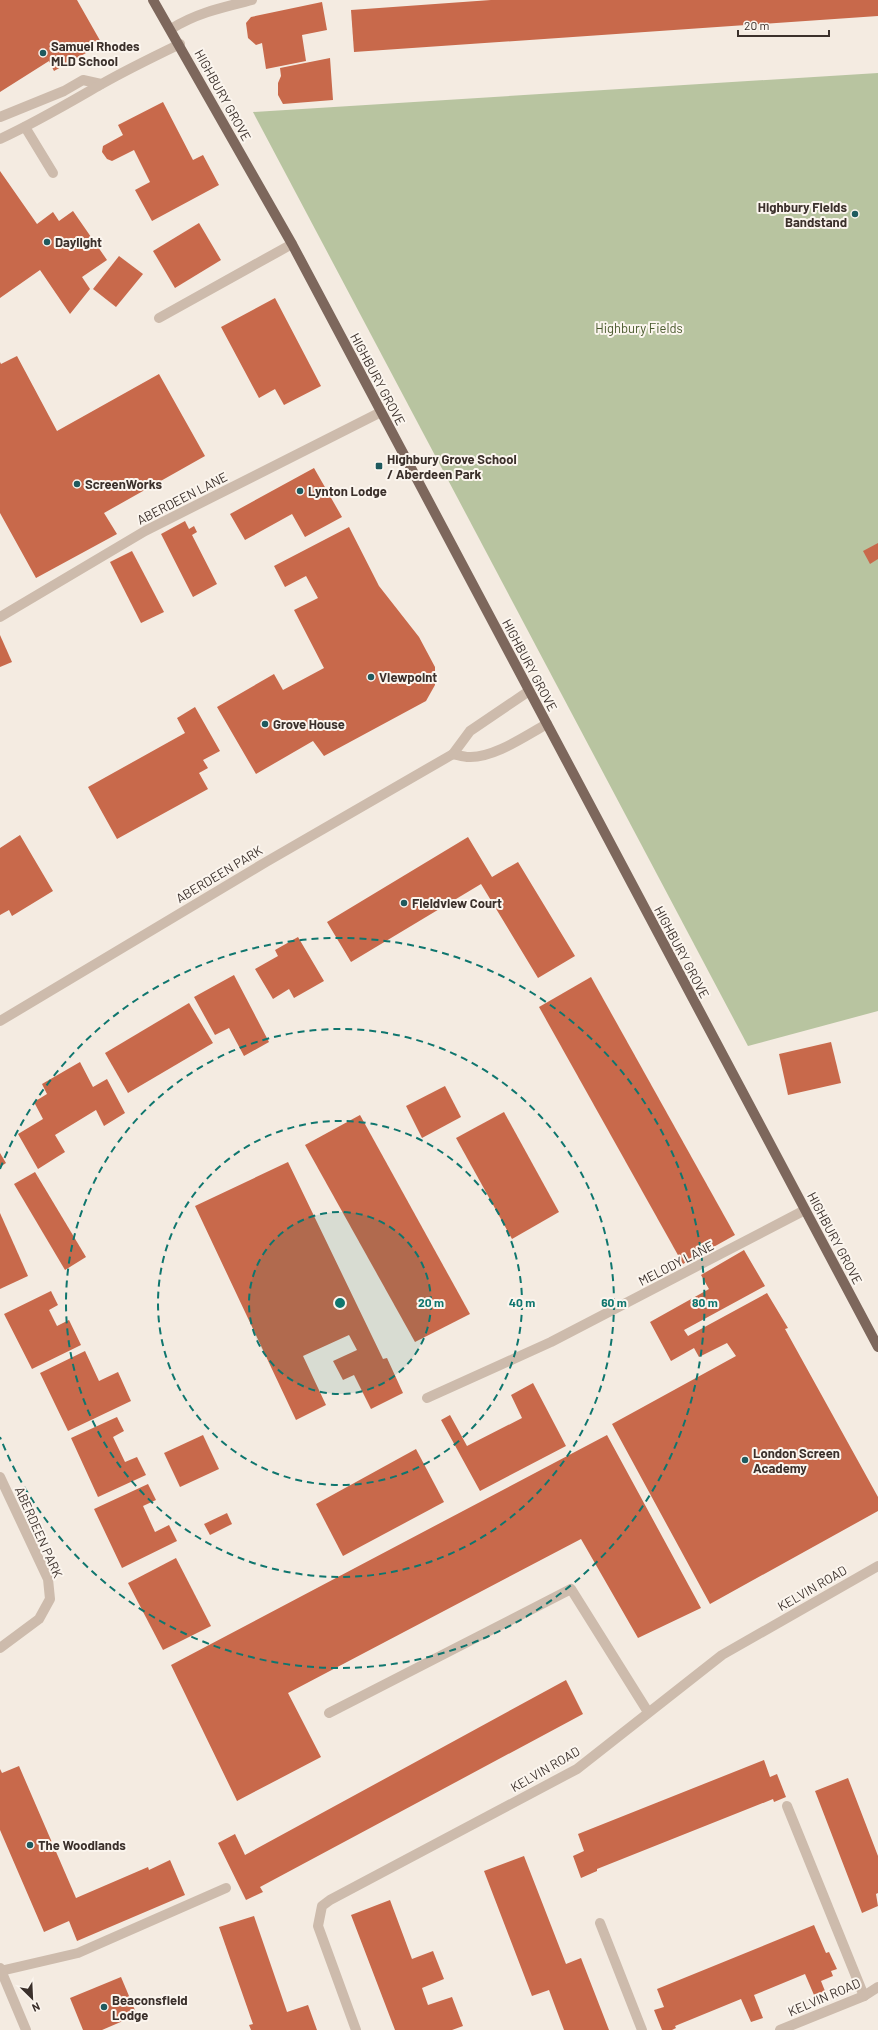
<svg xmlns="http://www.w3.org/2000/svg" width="878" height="2030" font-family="Barlow,sans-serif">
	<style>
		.green { fill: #b8c4a0 }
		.building { fill: #c8694b }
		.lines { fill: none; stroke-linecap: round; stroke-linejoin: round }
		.lane { stroke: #cdbbac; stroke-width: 10 }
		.street { stroke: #cdbbac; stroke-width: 10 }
		.primary { stroke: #7d675c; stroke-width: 10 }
		.ring { fill: none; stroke: #0f766e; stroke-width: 2; stroke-dasharray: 7 5 }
		.poi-dot { fill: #1f5a5e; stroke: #fbf5ee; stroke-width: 1.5 }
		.labels { text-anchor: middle; stroke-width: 4; stroke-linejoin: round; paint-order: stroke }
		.poi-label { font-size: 13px; font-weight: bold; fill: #3b302b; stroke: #fbf5ee; text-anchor: start }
		.street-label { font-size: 13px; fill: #3b302b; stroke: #fbf5ee }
		.park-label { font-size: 13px; fill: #4a5a2e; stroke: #fbf5ee }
		.centre { fill: #0f766e; stroke: #fbf5ee; stroke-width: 2 }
		.ring-label { font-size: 12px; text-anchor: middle; font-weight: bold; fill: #0f766e; stroke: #fbf5ee; stroke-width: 4; stroke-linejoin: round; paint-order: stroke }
	</style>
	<rect width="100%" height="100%" fill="#f4ebe1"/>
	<!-- green -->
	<path class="green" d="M878 73V1011L748 1046 253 112Z"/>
	<!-- building -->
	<g class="building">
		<path d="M0 0H77L102 44 54 71 49 61 0 92Z"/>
		<path d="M491 0H878V16L354 52 351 10Z"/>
		<path d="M322 2 327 30 302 35 306 61 266 69 262 43 256 45 248 38 246 23 251 17Z"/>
		<path d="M330 58 333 100 283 104 278 95V83L281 76 280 68Z"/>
		<path d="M163 102 193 160 203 155 219 185 152 221 135 190 150 182 134 150 112 161 107 159 102 152 103 146 123 135 118 125Z"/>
		<path d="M0 171 37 224 53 212 59 221 73 211 107 260 82 277 90 289 70 314 40 270 0 298Z"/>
		<path d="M199 223 221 260 175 288 153 251Z"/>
		<path d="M119 256 143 274 116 307 93 289Z"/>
		<path d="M275 298 321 386 284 405 275 389 259 398 221 327Z"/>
		<path d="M17 356 57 431 159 374 205 456 104 513 117 534 36 578 0 513V362L1 364Z"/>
		<path d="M314 468 342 517 305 537 292 514 245 540 230 514Z"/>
		<path d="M185 521 189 529 194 526 197 532 192 535 217 584 193 597 161 534Z"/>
		<path d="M349 527 379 586 419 637 435 667V685L426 701 324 756 313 741 256 774 217 707 274 674 283 690 324 668 294 610 318 598 306 576 285 587 274 566Z"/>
		<path d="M878 543V559L870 564 863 551Z"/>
		<path d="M132 551 164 612 141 623 110 562Z"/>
		<path d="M0 635 12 662 0 667Z"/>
		<path d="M195 707 220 751 203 760 208 768 199 773 208 789 117 839 88 787 185 733 177 718Z"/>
		<path d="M20 835 53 891 12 916 9 910 0 915V848Z"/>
		<path d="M468 837 492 877 518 862 575 956 538 978 481 884 351 962 327 922Z"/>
		<path d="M298 937 324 981 294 998 289 989 273 999 255 969 278 956 275 950Z"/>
		<path d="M234 975 269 1042 244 1056 229 1028 215 1035 194 997Z"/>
		<path d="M591 977 735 1235 683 1264 539 1007Z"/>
		<path d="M189 1003 213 1043 128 1093 105 1053Z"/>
		<path d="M831 1042 841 1083 788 1095 779 1054Z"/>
		<path d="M80 1062 93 1087 107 1079 125 1113 104 1126 96 1110 55 1135 65 1152 38 1169 18 1134 43 1119 34 1102 47 1094 42 1084Z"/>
		<path d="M445 1086 461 1117 422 1138 406 1106Z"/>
		<path d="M504 1112 559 1212 512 1239 456 1138Z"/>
		<path d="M360 1115 470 1314 415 1342 305 1145Z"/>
		<path d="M0 1153 6 1163 0 1167Z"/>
		<path d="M288 1162 383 1359 387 1358 403 1393 371 1409 354 1375 343 1380 333 1361 357 1350 349 1335 303 1356 326 1405 296 1420 195 1206Z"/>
		<path d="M35 1172 86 1257 65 1270 14 1184Z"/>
		<path d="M0 1213 28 1276 0 1289Z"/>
		<path d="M744 1250 765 1286 684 1330 688 1336 767 1293 788 1328 785 1329 878 1497V1511L710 1604 612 1424 736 1356 727 1343 699 1357 694 1348 671 1361 650 1322 709 1289 701 1275Z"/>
		<path d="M51 1291 58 1305 49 1310 57 1326 69 1320 81 1345 32 1369 4 1314Z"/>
		<path d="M85 1351 99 1381 118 1372 131 1401 68 1431 40 1373Z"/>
		<path d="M533 1383 566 1446 480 1491 441 1420 450 1415 467 1446 522 1418 511 1395Z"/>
		<path d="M117 1417 124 1431 113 1437 125 1462 137 1457 146 1475 98 1497 71 1438Z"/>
		<path d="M203 1435 219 1469 180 1487 164 1453Z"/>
		<path d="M607 1435 701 1608 638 1638 581 1539 288 1693 321 1757 237 1801 171 1665Z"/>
		<path d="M416 1449 444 1502 343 1556 316 1504Z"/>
		<path d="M148 1484 156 1500 143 1506 155 1532 169 1525 177 1541 122 1568 94 1509Z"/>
		<path d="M227 1513 232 1524 210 1535 204 1524Z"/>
		<path d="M176 1558 211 1626 163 1650 128 1583Z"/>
		<path d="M566 1680 583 1714 260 1887 263 1892 246 1900 218 1843 235 1834 245 1855Z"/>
		<path d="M764 1760 770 1777 777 1774 786 1797 774 1802 773 1799 597 1869V1871L581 1878 573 1856 584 1851 578 1834Z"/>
		<path d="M19 1766 76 1898 148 1867 149 1870 170 1860 185 1895 77 1941 69 1921 44 1932 0 1830V1769L2 1773Z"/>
		<path d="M848 1778 878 1856V1893L876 1894 878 1906 862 1913 815 1791Z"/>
		<path d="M524 1856 566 1964 581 1958 609 2030H564L549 1990 532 1996 484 1871Z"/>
		<path d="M390 1900 412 1959 433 1951 444 1979 422 1988 428 2005 452 1997 463 2026 452 2030H395L351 1915Z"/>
		<path d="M254 1916 287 2012 308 2005 317 2030H251L249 2025 253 2024 219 1927Z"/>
		<path d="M814 1925 826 1953 829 1952 837 1969 831 1971 833 1976 821 1981 825 1991 814 1995 805 1974 754 1995 763 2018 751 2022 741 1999 675 2026 676 2028 672 2030H662L654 2010 664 2007 657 1989Z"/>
		<path d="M121 1977 137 2015 102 2030H83L70 1998Z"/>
	</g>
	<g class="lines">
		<!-- lane -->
		<g class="lane">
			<path d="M0 117 64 91 83 80 101 84"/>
			<path d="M25 127 53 173"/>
			<path d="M0 139C35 123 67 104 100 85 126 70 153 57 180 44"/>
			<path d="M159 318 292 244"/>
			<path d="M0 617 145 531 381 412"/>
			<path d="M329 1713 571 1589 648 1712"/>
			<path d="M787 1806 864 1996"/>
			<path d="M600 1923 642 2030"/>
			<path d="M1 1971 78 1953 226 1888"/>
			<path d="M780 2030 864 1996 878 1987"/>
		</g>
		<!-- street -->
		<g class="street">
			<path d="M171 29C196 13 224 7 252 0"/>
			<path d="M529 691 470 731 453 754C458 755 464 757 469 757 494 758 525 736 547 724"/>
			<path d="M0 1021 266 862 453 754"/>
			<path d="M427 1398 551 1342 805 1210"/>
			<path d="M0 1477 48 1579 50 1599 39 1619 0 1648"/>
			<path d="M0 1968 26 2030"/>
			<path d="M356 2030 318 1926 322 1906 330 1900 577 1769 722 1655 878 1566"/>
		</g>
		<!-- primary -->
		<path class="primary" d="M153 0 292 244 878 1347"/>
	</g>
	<!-- distance rings -->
	<circle cx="340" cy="1303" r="91" fill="#0f766e" fill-opacity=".12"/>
	<g class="ring">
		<circle cx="340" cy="1303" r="91"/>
		<circle cx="340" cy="1303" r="182"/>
		<circle cx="340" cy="1303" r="274"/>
		<path d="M0 1169A365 365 0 1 1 0 1437"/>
	</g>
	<!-- markers -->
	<g class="poi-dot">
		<circle cx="43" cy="53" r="4"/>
		<circle cx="855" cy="214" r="4"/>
		<circle cx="47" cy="242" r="4"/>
		<rect x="375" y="462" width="8" height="8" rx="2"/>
		<circle cx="77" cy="484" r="4"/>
		<circle cx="300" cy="491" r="4"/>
		<circle cx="371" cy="677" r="4"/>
		<circle cx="265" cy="724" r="4"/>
		<circle cx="404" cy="903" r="4"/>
		<circle cx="745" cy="1460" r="4"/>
		<circle cx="30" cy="1845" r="4"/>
		<circle cx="104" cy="2007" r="4"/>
	</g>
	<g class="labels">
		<!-- poi labels -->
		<g class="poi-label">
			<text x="51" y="51">Samuel Rhodes<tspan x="51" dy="15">MLD School</tspan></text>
			<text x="847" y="212" text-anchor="end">Highbury Fields<tspan x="847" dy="15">Bandstand</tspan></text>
			<text x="55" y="247">Daylight</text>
			<text x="387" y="464">Highbury Grove School<tspan x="387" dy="15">/ Aberdeen Park</tspan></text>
			<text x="85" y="489">ScreenWorks</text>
			<text x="308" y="496">Lynton Lodge</text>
			<text x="379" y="682">Viewpoint</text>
			<text x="273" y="729">Grove House</text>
			<text x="412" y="908">Fieldview Court</text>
			<text x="753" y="1458">London Screen<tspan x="753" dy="15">Academy</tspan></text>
			<text x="38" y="1850">The Woodlands</text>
			<text x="112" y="2005">Beaconsfield<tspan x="112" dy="15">Lodge</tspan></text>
		</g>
		<!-- street labels -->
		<g class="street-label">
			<text transform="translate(223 95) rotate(61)" y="5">HIGHBURY GROVE</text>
			<text transform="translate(378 379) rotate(62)" y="5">HIGHBURY GROVE</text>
			<text transform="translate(182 498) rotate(-27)" y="5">ABERDEEN LANE</text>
			<text transform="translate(530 665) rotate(62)" y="5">HIGHBURY GROVE</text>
			<text transform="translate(219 874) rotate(-31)" y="5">ABERDEEN PARK</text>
			<text transform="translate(682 952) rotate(62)" y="5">HIGHBURY GROVE</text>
			<text transform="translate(835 1238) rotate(62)" y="5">HIGHBURY GROVE</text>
			<text transform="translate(676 1263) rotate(-27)" y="5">MELODY LANE</text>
			<text transform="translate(39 1532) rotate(66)" y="5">ABERDEEN PARK</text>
			<text transform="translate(812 1588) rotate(-30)" y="5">KELVIN ROAD</text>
			<text transform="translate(545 1769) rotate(-30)" y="5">KELVIN ROAD</text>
			<text transform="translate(824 1997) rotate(-23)" y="5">KELVIN ROAD</text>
		</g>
		<!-- park labels -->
		<g class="park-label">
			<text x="639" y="333">Highbury Fields</text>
		</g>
	</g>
	<circle cx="340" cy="1303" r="6" class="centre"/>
	<g class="ring-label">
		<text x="431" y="1307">20 m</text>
		<text x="522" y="1307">40 m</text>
		<text x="614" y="1307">60 m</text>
		<text x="705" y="1307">80 m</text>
	</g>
	<!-- north arrow -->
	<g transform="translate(32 1998) rotate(156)" stroke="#fbf5ee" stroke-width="3" paint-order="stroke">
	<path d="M0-3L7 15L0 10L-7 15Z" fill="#3b302b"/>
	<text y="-6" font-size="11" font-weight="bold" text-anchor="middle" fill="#3b302b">N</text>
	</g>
	<!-- scale -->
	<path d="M738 30v6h91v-6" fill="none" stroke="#3b302b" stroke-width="2"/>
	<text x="744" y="30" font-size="12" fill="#3b302b" stroke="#fbf5ee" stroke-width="3" paint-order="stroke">20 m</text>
</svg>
